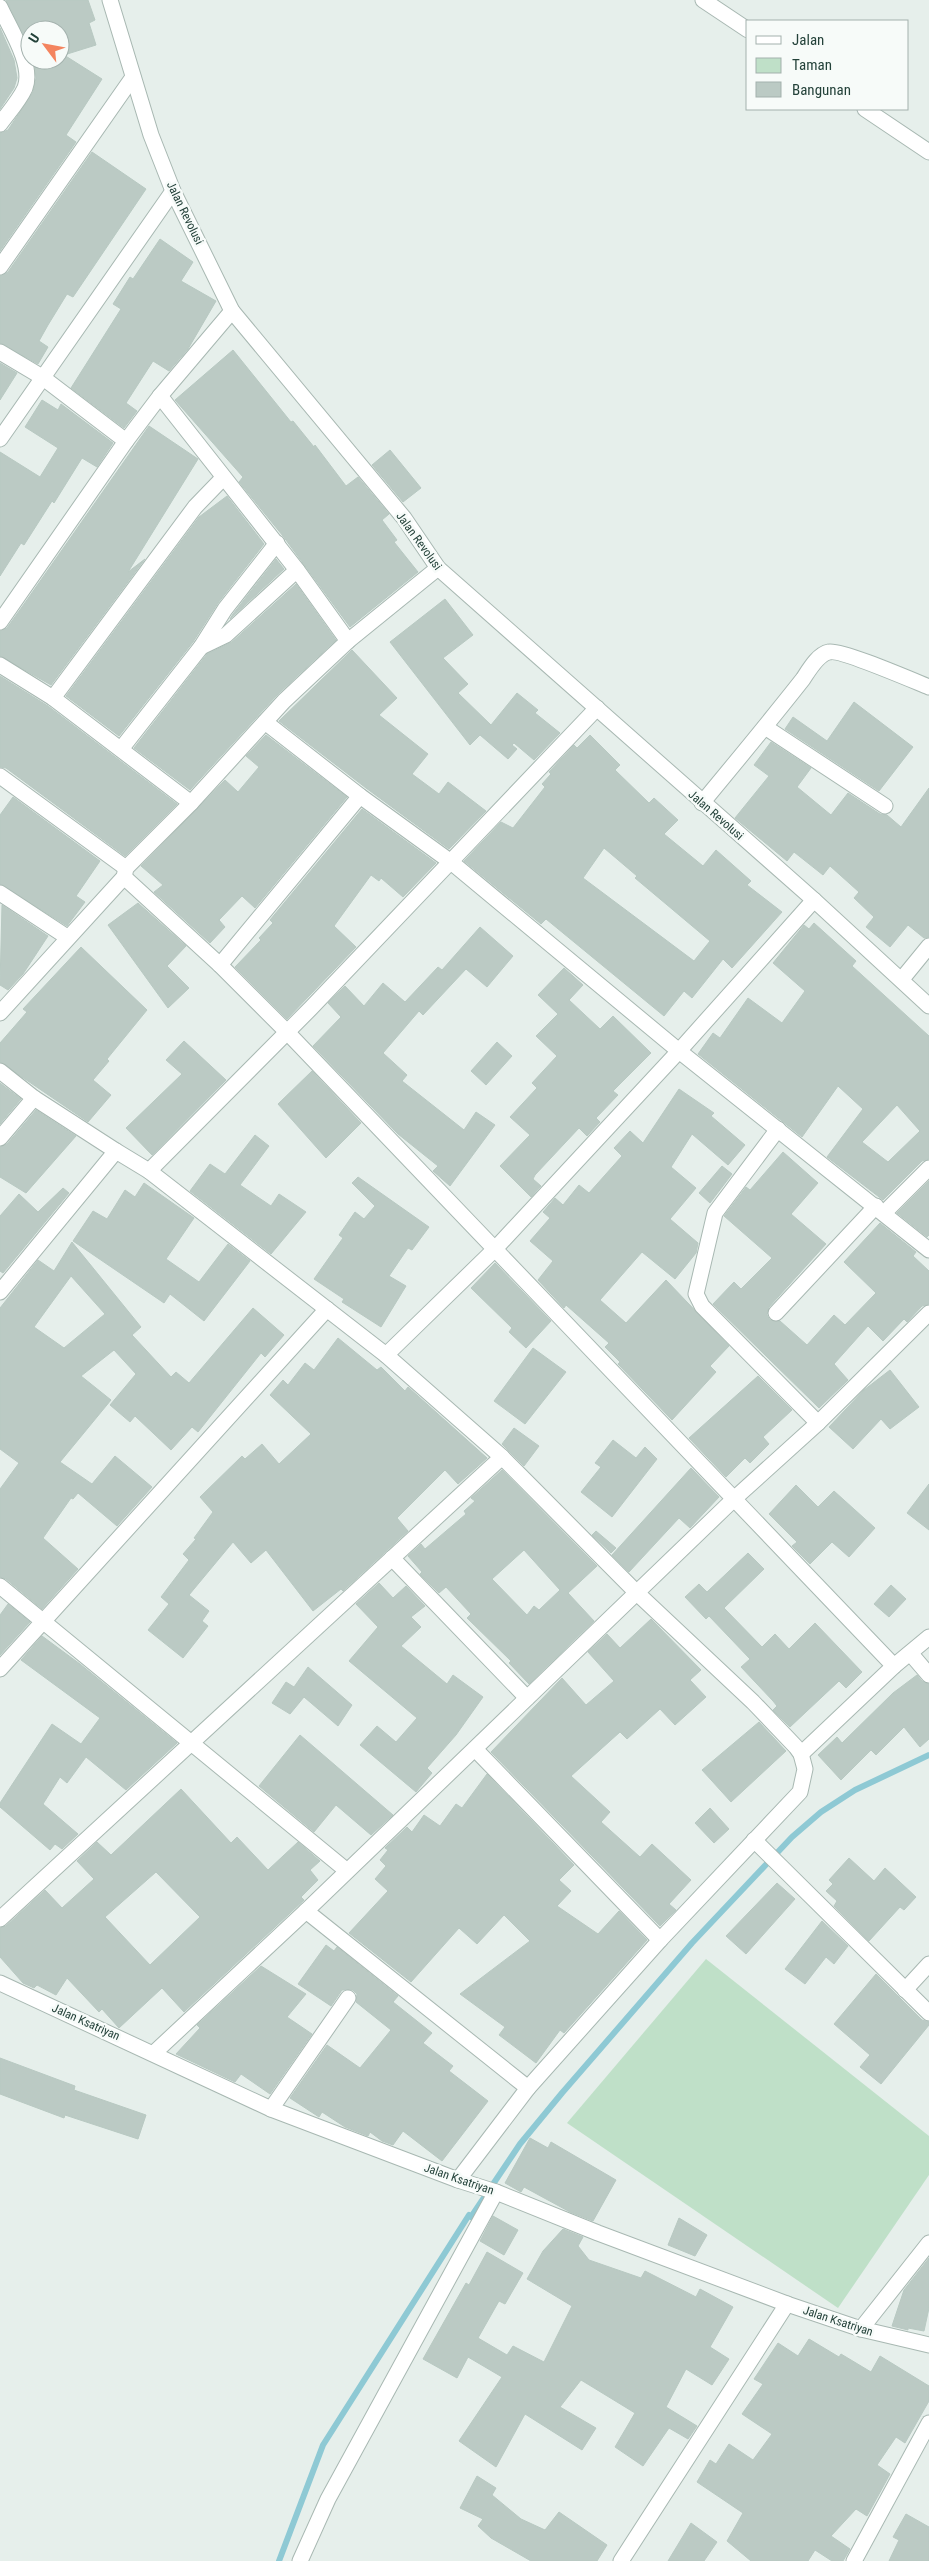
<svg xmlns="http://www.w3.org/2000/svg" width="929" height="2561" font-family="'Roboto Condensed',sans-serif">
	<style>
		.park { fill: #bfe0c8 }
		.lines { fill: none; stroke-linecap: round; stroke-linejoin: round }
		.stream { stroke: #8ec9d4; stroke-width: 6 }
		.building { fill: #bbcac4; stroke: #b8c9c2; fill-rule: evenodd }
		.minor-casing { stroke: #a8b8b2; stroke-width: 17 }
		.minor { stroke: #fff; stroke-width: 15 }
		.labels { text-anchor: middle; stroke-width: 5; stroke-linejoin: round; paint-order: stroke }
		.street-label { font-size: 12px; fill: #24423a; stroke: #f7fbf9 }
	</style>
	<rect width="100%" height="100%" fill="#e6efeb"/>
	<!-- park -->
	<path class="park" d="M706 1959 929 2136V2175L838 2308 567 2123Z"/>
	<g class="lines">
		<!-- stream -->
		<g class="stream">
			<path d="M471 2217 520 2144 562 2093 692 1943 792 1837 821 1812 855 1790 929 1755"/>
			<path d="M279 2561 323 2445 469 2215"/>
		</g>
	</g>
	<!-- building -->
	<g class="building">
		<path d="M6 0H88L95 20 89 23 96 45 64 55 102 79 66 135 76 142 0 251V133L8 130 33 92 36 78 34 60H60V30H30V48Z"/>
		<path d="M0 28 14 60 17 78 14 88 0 109Z"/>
		<path d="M92 152 146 189 73 297 67 294 48 325 39 341 48 347 38 364 0 343V276L8 272Z"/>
		<path d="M160 239 193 262 181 281 216 301 188 349 169 371 153 361 126 403 137 411 124 428 71 388 121 309 113 304 130 277 133 279Z"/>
		<path d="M233 350 291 422 293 421 314 447 315 445 346 486 358 477 389 514 382 520 397 540 394 542 418 572 350 627 283 536 239 482 243 477 175 400Z"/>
		<path d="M0 363 17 373 0 400Z"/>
		<path d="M42 400 58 410 61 404 113 443 97 467 82 458 54 503 52 501 24 545 21 543 0 576V452L40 477 58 448 25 427Z"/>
		<path d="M149 426 198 459 128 572 145 559 51 685 0 656V631L7 628 22 607Z"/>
		<path d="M390 450 421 488 403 502 372 465Z"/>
		<path d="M227 496 264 544 218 603 193 642 119 736 66 696 199 517Z"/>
		<path d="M276 559 284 569 230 619 233 614Z"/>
		<path d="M296 584 336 640 277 695 190 790 134 748 207 654 232 642Z"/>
		<path d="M445 599 473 635 443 658 468 684 458 693 491 725 517 693 538 710 535 713 560 733 534 760 514 743 512 745 517 749 508 759 480 735 470 745 390 642Z"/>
		<path d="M352 650 397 698 379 715 428 754 412 774 439 794 448 782 486 811 449 849 366 788 279 721Z"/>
		<path d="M0 676 48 706 177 804 125 856 6 768 0 767Z"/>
		<path d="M854 702 913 747 879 791 785 729 793 717 827 741Z"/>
		<path d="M266 735 347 797 255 908 242 896 219 920 225 927 210 943 154 892 163 885 141 866 225 780 238 792 259 767 246 756Z"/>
		<path d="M590 735 620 765 615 770 649 803 654 798 678 820 664 834 703 866 716 850 751 881 747 885 782 912 732 968 723 959 692 998 684 991 664 1016 546 919 541 924 464 861 501 822 513 828 545 787 542 784 551 774 549 772 574 745 577 748ZM604 848 637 876 635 878 710 941 694 961 583 878Z"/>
		<path d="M771 742 811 768 797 787 831 815 848 793 880 814 887 815 901 827 929 788V937L924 938 908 925 890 947 866 927 874 917 854 898 859 892 830 866 823 875 794 852 787 861 735 818 769 776 754 765Z"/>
		<path d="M13 797 100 861 76 896 85 902 67 926 0 884V815Z"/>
		<path d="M362 809 436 863 403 897 381 878 379 881 371 875 334 926 356 947 287 1019 235 967 261 940 259 938 273 923 270 920Z"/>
		<path d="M138 903 186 946 167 966 189 988 168 1008 108 925Z"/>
		<path d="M2 905 48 936 23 974 8 990 0 985Z"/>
		<path d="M814 923 856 961 852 966 929 1036V1159L922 1161 883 1200 827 1157 863 1109 838 1086 802 1137 698 1054 713 1033 720 1038 748 998 782 1023 805 991 773 963 804 925 809 929ZM897 1105 920 1131 888 1162 862 1142Z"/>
		<path d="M480 927 513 956 487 987 466 969 423 1015 419 1011 383 1053 407 1075 402 1081 464 1130 476 1112 495 1125 450 1186 433 1171 438 1166 398 1134 313 1046 341 1017 328 1003 345 986 364 1006 383 983 405 1002 438 967 442 970Z"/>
		<path d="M81 947 147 1010 107 1059 109 1061 93 1080 111 1095 88 1122 0 1062V1043L27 1012 23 1009Z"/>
		<path d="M564 968 583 985 569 1000 600 1029 613 1016 651 1053 613 1091 618 1095 596 1118 600 1122 587 1136 579 1128 535 1175 533 1179 541 1186 531 1197 500 1166 530 1135 510 1117 537 1088 532 1083 557 1056 536 1036 558 1014 538 995Z"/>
		<path d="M184 1041 226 1080 152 1155 126 1128 182 1074 166 1060Z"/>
		<path d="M497 1042 512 1056 486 1085 471 1071Z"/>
		<path d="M312 1071 361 1123 326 1158 278 1104Z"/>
		<path d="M0 1083 21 1099 0 1124Z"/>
		<path d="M679 1089 714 1113 711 1116 745 1145 728 1165 692 1134 671 1167 696 1188 670 1219 698 1243 696 1253 675 1279 642 1252 600 1300 626 1323 666 1280 729 1346 710 1366 716 1372 672 1420 618 1364 620 1362 605 1347 609 1343 566 1305 564 1308 538 1280 553 1261 530 1241 550 1218 543 1212 555 1198 563 1205 579 1185 589 1193 622 1156 614 1148 630 1131 643 1143Z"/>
		<path d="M36 1110 76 1136 26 1193 0 1177V1147L7 1144Z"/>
		<path d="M255 1135 269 1146 240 1185 271 1206 279 1194 306 1212 271 1254 190 1191 210 1164 225 1174Z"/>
		<path d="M783 1152 818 1183 791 1214 826 1244 769 1307 767 1315 770 1320 780 1321 807 1345 834 1315 845 1325 876 1293 844 1262 880 1223 916 1252 913 1256 929 1271V1304L922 1306 907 1322 904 1319 883 1341 868 1326 834 1364 848 1380 819 1408 713 1304 734 1282 741 1289 772 1258 724 1216 746 1187 750 1190Z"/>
		<path d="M722 1166 732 1174 710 1203 699 1193Z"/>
		<path d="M358 1177 429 1227 412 1250 408 1248 389 1276 406 1286 381 1327 342 1302 344 1299 314 1279 343 1238 339 1235 355 1212 364 1219 375 1206 352 1183Z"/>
		<path d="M929 1181V1235L927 1237 897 1213Z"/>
		<path d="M144 1183 194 1218 166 1259 199 1282 228 1244 250 1261 204 1321 170 1294 164 1303 73 1241 93 1211 107 1219 125 1190 135 1197Z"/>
		<path d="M63 1188 69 1193 3 1273 0 1271V1216L19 1194 38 1212Z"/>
		<path d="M72 1242 141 1327 132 1335 171 1377 176 1372 189 1383 253 1308 284 1335 265 1357 261 1353 198 1432 192 1427 171 1450 135 1416 130 1422 110 1405 136 1374 114 1350 81 1376 111 1400 60 1462 92 1484 115 1456 152 1487 117 1526 78 1493 73 1499 71 1498 43 1538 78 1569 42 1609 6 1579 0 1577V1489L19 1463 0 1449V1308L38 1260 54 1271ZM71 1276 105 1314 64 1348 34 1327Z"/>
		<path d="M495 1263 551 1321 526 1348 509 1332 512 1328 471 1288Z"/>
		<path d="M338 1338 377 1370 381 1367 405 1391 408 1387 487 1458 458 1484 445 1470 397 1518 408 1531 343 1591 341 1589 313 1611 266 1550 251 1563 233 1542 189 1595 209 1611 202 1621 208 1626 183 1658 148 1630 169 1604 161 1597 189 1560 183 1554 196 1539 194 1538 213 1512 200 1497 242 1456 245 1459 262 1444 279 1464 311 1434 270 1395 283 1380 288 1385 305 1363 314 1370Z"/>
		<path d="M533 1348 566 1372 525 1424 494 1401Z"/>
		<path d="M890 1370 919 1407 890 1429 881 1419 853 1449 829 1427 864 1390Z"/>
		<path d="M758 1376 792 1410 763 1437 769 1444 750 1463 745 1458 726 1477 689 1438Z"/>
		<path d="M514 1428 539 1446 524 1466 502 1444Z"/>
		<path d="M613 1440 636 1458 645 1447 657 1459 612 1517 581 1492 601 1467 595 1463Z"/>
		<path d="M691 1468 719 1497 690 1528 679 1518 629 1572 612 1555Z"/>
		<path d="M502 1470 597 1566 568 1593 594 1621 529 1684 509 1663 511 1661 467 1618 471 1614 446 1587 439 1593 420 1574 422 1572 408 1556 421 1544 425 1549 466 1514 464 1511 475 1501 471 1498ZM524 1550 560 1590 539 1610 534 1606 527 1615 492 1579Z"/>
		<path d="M929 1484V1530L907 1513Z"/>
		<path d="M796 1485 818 1507 834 1491 875 1528 849 1557 832 1542 810 1564 792 1546 797 1542 769 1514Z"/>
		<path d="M596 1531 616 1548 611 1553 592 1535Z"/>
		<path d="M748 1553 764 1569 724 1608 762 1647 775 1634 789 1649 815 1623 862 1672 846 1688 839 1681 790 1727 773 1710 777 1706 773 1701 741 1667 750 1659 709 1616 706 1619 685 1597 699 1584 707 1592Z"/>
		<path d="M379 1583 393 1598 406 1586 425 1606 411 1617 421 1627 401 1646 447 1684 453 1675 483 1697 456 1735 427 1768 432 1773 416 1792 360 1745 377 1726 396 1742 417 1718 349 1661 378 1627 356 1604Z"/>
		<path d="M891 1585 906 1599 889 1617 874 1604Z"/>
		<path d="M8 1604 30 1622 0 1655V1615Z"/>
		<path d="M651 1619 701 1670 690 1680 706 1697 675 1725 660 1709 627 1739 620 1732 571 1776 610 1812 601 1822 640 1857 652 1844 691 1880 669 1904 676 1910 660 1926 491 1752 562 1678 586 1705 614 1681 588 1652 607 1634 620 1648Z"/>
		<path d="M42 1636 80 1664 177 1743 126 1790 86 1757 67 1783 60 1777 43 1804 78 1834 62 1849 55 1844 50 1850 0 1807V1803L52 1724 81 1744 100 1718 21 1660Z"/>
		<path d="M308 1667 352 1705 338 1726 304 1697 290 1714 272 1703 286 1682 294 1687Z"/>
		<path d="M917 1675 922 1681 929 1684V1739L920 1747 904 1727 876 1755 871 1750 841 1780 818 1755 837 1737 842 1743 893 1693Z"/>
		<path d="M759 1722 786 1751 731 1802 702 1770Z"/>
		<path d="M300 1735 393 1815 371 1835 336 1805 314 1832 259 1786Z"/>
		<path d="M487 1774 574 1865 559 1880 571 1891 557 1906 598 1934 619 1911 647 1940 564 2033 560 2030 536 2063 499 2035 505 2027 460 1994 530 1941 504 1915 477 1944 459 1928 411 1982 349 1933 388 1891 375 1879 386 1866 380 1860 388 1850 385 1848 407 1827 412 1832 424 1815 440 1826 456 1804 462 1808Z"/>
		<path d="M181 1789 231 1843 237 1837 268 1870 298 1842 320 1861 310 1870 318 1880 301 1897 304 1900 184 2012 162 1988 119 2028 102 2009 99 2012 67 1978 56 1995 37 1985 34 1988 23 1983 0 1957V1928L6 1926 45 1890 62 1908 94 1879 77 1861 97 1842 111 1855ZM156 1872 200 1917 150 1965 105 1917Z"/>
		<path d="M710 1808 729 1829 714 1843 695 1823Z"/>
		<path d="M849 1858 874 1881 885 1868 916 1897 904 1910 900 1907 869 1941 834 1906 837 1901 826 1891 833 1884 829 1880Z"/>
		<path d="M777 1883 795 1899 746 1954 726 1936Z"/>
		<path d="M822 1921 848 1946 834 1964 826 1957 805 1984 785 1969Z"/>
		<path d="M326 1945 334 1951 337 1947 398 1996 393 2002 432 2033 423 2043 453 2066 449 2071 488 2101 442 2161 403 2131 393 2145 382 2141 370 2132 368 2136 345 2127 322 2112 319 2117 290 2098 327 2045 360 2068 391 2030 356 2002 357 1994 353 1990H342L331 2006 298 1984Z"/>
		<path d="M261 1966 306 1994 287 2017 312 2034 270 2094 241 2074 235 2082 176 2054 200 2028 197 2025Z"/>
		<path d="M876 1974 922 2020 929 2022V2025L881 2084 860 2067 870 2055 834 2024Z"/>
		<path d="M0 2058 75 2086 74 2090 146 2115 138 2139 65 2115 64 2118 0 2094Z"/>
		<path d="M530 2138 548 2148 551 2142 616 2180 593 2221 570 2212 524 2187 521 2192 505 2183Z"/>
		<path d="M493 2216 518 2230 504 2255 480 2241Z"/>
		<path d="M679 2218 707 2235 695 2256 668 2245Z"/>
		<path d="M563 2229 583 2237 578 2246 589 2260 641 2278 645 2271 696 2297 700 2289 733 2307 710 2347 729 2359 712 2385 686 2369 666 2407 697 2426 688 2439 669 2428 643 2466 615 2447 635 2413 581 2380 560 2407 596 2428 582 2450 525 2414 496 2467 459 2441 502 2377 468 2357 457 2378 423 2359 466 2283 469 2285 487 2252 523 2273 505 2304 499 2301 478 2338 507 2355 513 2346 544 2362 572 2306 527 2279 543 2251Z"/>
		<path d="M929 2258V2308L924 2331 908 2328V2330L892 2326 904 2290Z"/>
		<path d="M809 2339 839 2357 841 2354 871 2372 880 2356 929 2386V2401L905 2443 896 2437 877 2465 890 2474 867 2516 856 2509 831 2536 850 2549 843 2561H832L815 2550 808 2561H751L727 2541 743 2513 697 2482 710 2460 716 2464 729 2444 753 2460 772 2434 742 2414 763 2384 754 2379 778 2343 798 2356Z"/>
		<path d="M477 2476 496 2488 492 2495 521 2519 545 2530 559 2512 607 2545 597 2561H531L491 2538 478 2526 483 2519 460 2508Z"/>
		<path d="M906 2514 929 2527V2561H889L899 2540 893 2537Z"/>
		<path d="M691 2523 717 2542 704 2561H668Z"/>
	</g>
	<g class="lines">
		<defs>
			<g id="minor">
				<path d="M110 0 151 135 173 191 232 311 404 518 438 568 814 900 929 1006"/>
				<path d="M703 0 748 30"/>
				<path d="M0 7C9 27 34 65 25 88 19 101 8 113 0 124"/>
				<path d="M865 109 929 152"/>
				<path d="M0 267 133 77"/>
				<path d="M0 352 42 377 126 441"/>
				<path d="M160 396 297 570 348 641"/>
				<path d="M0 439 173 191"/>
				<path d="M0 622 126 441 160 396 232 311"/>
				<path d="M201 647 226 635 297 570"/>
				<path d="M0 665 53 698 191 803"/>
				<path d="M53 698 195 507 223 478"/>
				<path d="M265 722 360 796 451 862 679 1051 929 1250"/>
				<path d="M765 727 885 806"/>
				<path d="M121 749 201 647 225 609 277 543"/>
				<path d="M0 776 126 868"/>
				<path d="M702 803C736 762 770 721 803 679 809 670 818 654 829 652 840 649 914 681 929 687"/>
				<path d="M124 877 220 965 287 1032 894 1666"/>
				<path d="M0 893 67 937"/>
				<path d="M220 965 360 796"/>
				<path d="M902 979 929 946"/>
				<path d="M0 1013 124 877 126 868 191 803 284 701 348 641 438 568"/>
				<path d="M0 1071 34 1098 116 1151"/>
				<path d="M778 1129 715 1213 696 1294 702 1306 818 1423"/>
				<path d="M0 1138 34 1098"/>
				<path d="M149 1171 386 1355 502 1457 637 1593 753 1702 796 1747 801 1754 805 1769 800 1792 660 1940 528 2088 458 2180"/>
				<path d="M884 1213 929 1168"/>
				<path d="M0 1292 116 1151 149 1171 311 1008 597 708"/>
				<path d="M776 1313 876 1206"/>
				<path d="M386 1355 494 1250 679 1051 814 900"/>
				<path d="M392 1558 527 1698"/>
				<path d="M0 1586 346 1870"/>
				<path d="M911 1654 929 1675"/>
				<path d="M0 1669 327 1309"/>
				<path d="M475 1749 660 1940"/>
				<path d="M801 1754 894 1666 929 1637"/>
				<path d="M754 1840 929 2013"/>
				<path d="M306 1911 528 2088"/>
				<path d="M0 1919 502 1457"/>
				<path d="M0 1983 271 2109 458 2180 496 2192 598 2233 787 2304 861 2329 929 2345"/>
				<path d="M905 1990 929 1964"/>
				<path d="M154 2053 306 1911 735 1498 818 1423 929 1313"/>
				<path d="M271 2109 348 1998"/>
				<path d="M861 2329 929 2243"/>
				<path d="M300 2561 328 2499 496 2192"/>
				<path d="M621 2561 787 2304"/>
				<path d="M854 2561 929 2423"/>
			</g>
		</defs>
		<!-- minor casing -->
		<use href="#minor" class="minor-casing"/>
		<!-- minor -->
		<use href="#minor" class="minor"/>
	</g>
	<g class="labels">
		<!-- street labels -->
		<g class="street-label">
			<text transform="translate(185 213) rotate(64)" y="4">Jalan Revolusi</text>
			<text transform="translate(419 541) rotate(54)" y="4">Jalan Revolusi</text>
			<text transform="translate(716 815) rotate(41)" y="4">Jalan Revolusi</text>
			<text transform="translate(86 2022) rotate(24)" y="4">Jalan Ksatriyan</text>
			<text transform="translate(459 2179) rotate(19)" y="4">Jalan Ksatriyan</text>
			<text transform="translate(838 2321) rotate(18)" y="4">Jalan Ksatriyan</text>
		</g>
	</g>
	<!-- legend -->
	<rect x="746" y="20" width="162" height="90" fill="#f7fbf9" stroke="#a3b1ad"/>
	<rect x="756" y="36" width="25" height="8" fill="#ffffff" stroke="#a3b1ad"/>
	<text x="792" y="45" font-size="15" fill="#24423a">Jalan</text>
	<rect x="756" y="58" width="25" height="15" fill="#bfe0c8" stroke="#a3b1ad"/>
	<text x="792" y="70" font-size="15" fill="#24423a">Taman</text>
	<rect x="756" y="82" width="25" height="15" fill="#bbcac4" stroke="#a3b1ad"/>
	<text x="792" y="95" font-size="15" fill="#24423a">Bangunan</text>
	<!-- north arrow -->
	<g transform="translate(45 45) rotate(302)"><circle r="24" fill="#f7fbf9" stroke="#a3b1ad"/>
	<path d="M0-4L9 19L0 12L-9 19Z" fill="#f4845f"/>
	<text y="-8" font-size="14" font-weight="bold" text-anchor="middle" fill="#24423a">U</text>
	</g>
</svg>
